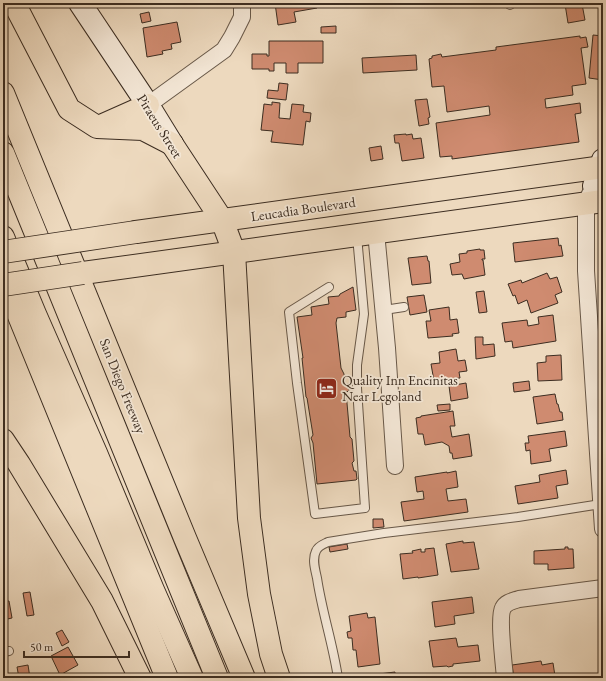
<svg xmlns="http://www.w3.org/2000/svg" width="606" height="681" font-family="'EB Garamond',serif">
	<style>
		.building { fill: #cf8b70; stroke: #3c2d21 }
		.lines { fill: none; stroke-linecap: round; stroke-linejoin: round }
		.lane-casing { stroke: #685848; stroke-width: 10 }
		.street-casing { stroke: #685848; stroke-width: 18 }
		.secondary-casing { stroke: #3c2d21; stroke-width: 24 }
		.primary-casing { stroke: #3c2d21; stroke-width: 24 }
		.highway-casing { stroke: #3c2d21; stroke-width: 24 }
		.lane { stroke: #f3e6d5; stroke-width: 8 }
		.street { stroke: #f3e6d5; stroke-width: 16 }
		.secondary { stroke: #f3e6d5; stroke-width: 22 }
		.primary { stroke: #edd9be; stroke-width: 22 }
		.highway { stroke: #edd9be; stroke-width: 22 }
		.primary-bridge-casing { stroke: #3c2d21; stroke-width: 24; stroke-linecap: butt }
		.primary-bridge { stroke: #edd9be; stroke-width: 22 }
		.labels { text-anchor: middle; stroke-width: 3.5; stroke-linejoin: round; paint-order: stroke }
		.street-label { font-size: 14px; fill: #3c2d21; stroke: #f3e6d5 }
		.poi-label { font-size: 14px; fill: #3c2d21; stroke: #f3e6d5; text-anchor: start }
	</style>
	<rect width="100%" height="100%" fill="#edd9be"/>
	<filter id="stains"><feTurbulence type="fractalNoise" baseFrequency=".005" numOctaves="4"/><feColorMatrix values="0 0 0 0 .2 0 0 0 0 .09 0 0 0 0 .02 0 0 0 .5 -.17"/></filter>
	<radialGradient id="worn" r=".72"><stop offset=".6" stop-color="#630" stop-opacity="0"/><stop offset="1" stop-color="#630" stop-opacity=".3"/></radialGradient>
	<!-- building -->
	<g class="building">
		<path d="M275 3H317V8L294 12 296 22 278 25Z"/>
		<path d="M559 3H587L582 4 585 20 568 23 565 4 560 5Z"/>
		<path d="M149 12 151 21 142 23 140 14Z"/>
		<path d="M177 22 181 42 171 44 172 49 162 51 163 54 147 57 143 28Z"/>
		<path d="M336 26V33H321V27Z"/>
		<path d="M593 35 603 36V80L589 78Z"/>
		<path d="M580 36V38L586 37 588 47 581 48 586 84 572 86 573 95 545 99 546 108 580 103 581 113 575 114 579 142 452 159V156L440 157 436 123 490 115 489 106 447 112 444 86 432 87 429 59 432 58V56L441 54 442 57 496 50V47Z"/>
		<path d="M269 41H323V63H298V73H286V63H274V71H269V69H252V54H267V56H269Z"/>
		<path d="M416 55 417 70 363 73 362 58Z"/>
		<path d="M279 83 288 84 286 100 267 98 268 90 278 91Z"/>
		<path d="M427 99 430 117 428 118 429 124 419 126 415 100Z"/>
		<path d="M272 102 280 103 279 118 290 119 292 104 304 105 303 112 311 113 310 122 306 121 303 145 271 142 273 131 261 130 264 104 272 105Z"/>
		<path d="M406 134V135L412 134 413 139 421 138 424 158 402 161 399 143H395L394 135Z"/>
		<path d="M381 146 383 159 371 161 369 148Z"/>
		<path d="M558 238 559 246 561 245 563 256 515 262 513 243Z"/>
		<path d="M480 249V250H484L485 259H482V260H483L485 275 464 279 462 274 452 275 450 264 460 262 459 254 467 253V251Z"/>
		<path d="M427 256 428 261H429L431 283 412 285 408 258Z"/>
		<path d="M547 273 550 279 557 277 562 292 555 295 558 303 531 313 527 300 518 304 515 295 513 296 508 284 521 280 522 283Z"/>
		<path d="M353 287 356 310 346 312V317L337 318 336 323 341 368 344 374 345 384H349V391L346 392 350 437 352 439 354 461 352 463 354 471H356L357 479 356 480 317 484 313 443 311 438 313 435 307 398 306 397 302 358H303L297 317 312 315 311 307 329 304 328 297 339 296 340 294Z"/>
		<path d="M484 291 487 312 479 313 476 292Z"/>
		<path d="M424 295 427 312 410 315 407 297Z"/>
		<path d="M449 307 450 320 457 319 459 333 452 334 453 336 428 338 426 321H431L429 310Z"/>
		<path d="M553 315 556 341 513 348 512 341 505 342 502 323 527 320 528 326 539 324 538 317Z"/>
		<path d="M475 337H483V345L494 344 495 356 476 359Z"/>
		<path d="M456 349 458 361 465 360 467 371 459 372 460 378 434 381 431 364 440 363 439 352Z"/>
		<path d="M561 355 562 380 538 381 537 363 546 362V356Z"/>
		<path d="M529 381 530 390 514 392 513 383Z"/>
		<path d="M466 383 468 398 451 401 449 386Z"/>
		<path d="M555 394 557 404H558L560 412H562L563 420 537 424 533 397Z"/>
		<path d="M450 404V410L438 411 437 405Z"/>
		<path d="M453 411 455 426H450L452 437 469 434 472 456 453 459 452 453H450L449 446 442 442 425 445 423 434H418L416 418 421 417V416Z"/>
		<path d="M565 431 567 446 549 449 551 461 531 464 530 450 526 451 525 443H529L528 436Z"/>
		<path d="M566 470 568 484 556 486 558 498 518 504 515 486 540 482 539 475Z"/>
		<path d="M456 471 458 487 446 489 448 501 466 499 468 512 404 521 401 502 424 499 423 491 417 492 415 477 447 472V473Z"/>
		<path d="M373 519H383L384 527 373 528Z"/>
		<path d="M463 541V543L474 542 479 569 451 572 446 544Z"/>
		<path d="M347 544 348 549 330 552 329 547Z"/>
		<path d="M565 547H568V549H573L574 568 548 570V564H534V551L565 549Z"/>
		<path d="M434 548 438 575 418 578V577L403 579 400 554 413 553 412 551 421 549V552H425V549Z"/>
		<path d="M30 592 34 615 27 616 23 593Z"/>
		<path d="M4 595 5 601H9L12 618 3 620V596Z"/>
		<path d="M472 597 474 613 454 616 455 624 435 627 432 602Z"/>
		<path d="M367 613 368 618 375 617 380 664 358 667 356 650H353L352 638H348L347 632 351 631 349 616Z"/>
		<path d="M62 630 69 642 62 646 56 633Z"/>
		<path d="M456 638 458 647 478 645 480 661 453 664V666L448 667 447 666 433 667 429 641Z"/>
		<path d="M68 647 78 665 60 675 51 656Z"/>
		<path d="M541 661 542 665 553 663 555 676 545 678H514L512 665Z"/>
		<path d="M28 665 30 678H19L17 667Z"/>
		<path d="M395 672V678H371V675Z"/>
	</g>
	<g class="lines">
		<defs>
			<g id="lane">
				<path d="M510 3V5"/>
				<path d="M329 287 289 312 297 383 315 514 365 508 357 388V365L364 314 357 236"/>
				<path d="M384 310 404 307"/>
				<path d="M3 652 9 651"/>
				<path d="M338 678C333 644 322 612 317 578 315 569 312 559 316 551 318 546 324 544 328 542L384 533 518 517 601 504"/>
			</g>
			<g id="street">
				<path d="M148 105 224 50 232 37 242 17V3"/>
				<path d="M590 194 586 203V271L603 529"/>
				<path d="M376 232 387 348 395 466"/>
				<path d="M505 678C504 665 498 617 503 608 506 602 513 601 519 599L603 588"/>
			</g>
			<g id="secondary">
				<path d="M80 3 148 105 172 144"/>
				<path d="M594 186 603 160"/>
			</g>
			<g id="primary">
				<path d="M172 144 222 220 234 252"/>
				<path d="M136 232 603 167"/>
				<path d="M83 273 603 201"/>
			</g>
			<g id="highway">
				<path d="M14 3 69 109 97 127 143 129 172 144"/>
				<path d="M3 93 185 538 244 678"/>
				<path d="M103 125 148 105"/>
				<path d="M3 153 217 678"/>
				<path d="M3 237 35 314 96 453 153 590 192 678"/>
				<path d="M234 252 249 518 259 594 271 654 279 678"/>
				<path d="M3 277 167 678"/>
				<path d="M3 440 19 464 102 601 140 678"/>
			</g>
		</defs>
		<!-- lane casing -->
		<use href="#lane" class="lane-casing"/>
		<!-- street casing -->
		<use href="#street" class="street-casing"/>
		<!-- secondary casing -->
		<use href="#secondary" class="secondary-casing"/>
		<!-- primary casing -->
		<use href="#primary" class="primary-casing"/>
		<!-- highway casing -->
		<use href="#highway" class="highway-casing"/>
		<!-- lane -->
		<use href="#lane" class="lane"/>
		<!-- street -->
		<use href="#street" class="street"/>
		<!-- secondary -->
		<use href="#secondary" class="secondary"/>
		<!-- primary -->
		<use href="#primary" class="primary"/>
		<!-- highway -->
		<use href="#highway" class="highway"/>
		<defs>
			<g id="primary-bridge">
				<path d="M3 252 136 232"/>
				<path d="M3 285 83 273"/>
			</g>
		</defs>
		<!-- primary-bridge casing -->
		<use href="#primary-bridge" class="primary-bridge-casing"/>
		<!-- primary-bridge -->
		<use href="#primary-bridge" class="primary-bridge"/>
	</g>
	<!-- icons -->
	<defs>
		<symbol id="hotel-square" viewBox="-11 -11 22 22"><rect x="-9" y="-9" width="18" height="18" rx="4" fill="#8f2418" stroke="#f3e6d5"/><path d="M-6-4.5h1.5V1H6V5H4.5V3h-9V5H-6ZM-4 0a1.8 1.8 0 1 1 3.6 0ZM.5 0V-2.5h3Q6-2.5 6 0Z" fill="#fff"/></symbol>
	</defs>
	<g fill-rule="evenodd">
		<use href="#hotel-square" x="314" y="376" width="25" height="25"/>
	</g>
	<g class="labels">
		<!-- street labels -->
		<g class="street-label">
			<text transform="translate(160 126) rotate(58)" y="5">Piraeus Street</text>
			<text transform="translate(303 209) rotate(-8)" y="5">Leucadia Boulevard</text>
			<text transform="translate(123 386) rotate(68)" y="5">San Diego Freeway</text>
		</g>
		<!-- poi labels -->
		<g class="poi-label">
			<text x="342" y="385">Quality Inn Encinitas<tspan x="342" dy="16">Near Legoland</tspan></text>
		</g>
	</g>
	<!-- margin -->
	<rect width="606" height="681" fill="none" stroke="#edd9be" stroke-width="16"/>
	<rect x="4" y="4" width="598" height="673" fill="none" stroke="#3c2d21" stroke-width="2"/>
	<rect x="8" y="8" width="590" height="665" fill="none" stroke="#3c2d21"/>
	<!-- scale -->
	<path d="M24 651v6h105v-6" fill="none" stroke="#3c2d21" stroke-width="2"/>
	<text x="30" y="651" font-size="12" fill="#3c2d21" stroke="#f3e6d5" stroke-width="3" paint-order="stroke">50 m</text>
	<rect width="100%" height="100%" filter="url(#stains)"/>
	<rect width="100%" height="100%" fill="url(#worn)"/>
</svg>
